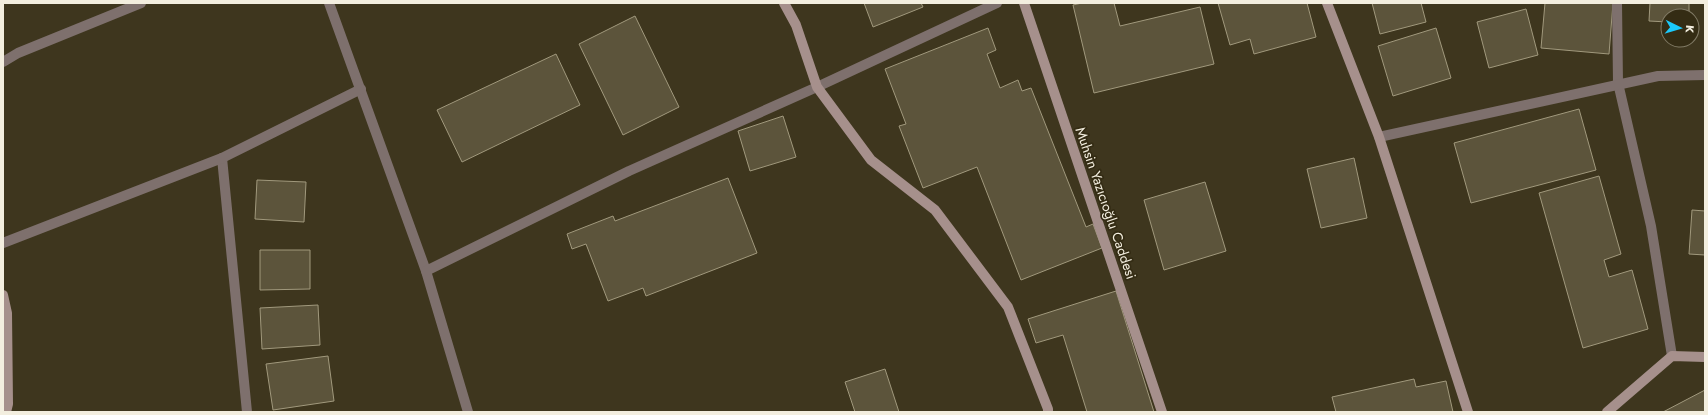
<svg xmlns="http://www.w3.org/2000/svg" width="1708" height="415" font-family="Jost,sans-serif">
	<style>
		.building { fill: #5c543b; stroke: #a1997d }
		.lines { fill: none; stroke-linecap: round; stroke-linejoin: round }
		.street { stroke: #7e706d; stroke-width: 10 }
		.secondary { stroke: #a6908c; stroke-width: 10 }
		.labels { text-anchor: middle; stroke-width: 3.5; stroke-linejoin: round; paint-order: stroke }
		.street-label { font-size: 14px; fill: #f3eedf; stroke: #342c14 }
	</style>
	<rect width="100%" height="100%" fill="#3e361e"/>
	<!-- building -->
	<g class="building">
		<path d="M864 3H921L923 7 873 27Z"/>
		<path d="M1082 3H1114L1120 26 1200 7 1214 64 1094 93 1073 5Z"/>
		<path d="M1218 3H1307L1316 37 1254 54 1250 39 1230 45Z"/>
		<path d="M1372 3H1421L1426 22 1380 34Z"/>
		<path d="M1545 3H1613L1609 54 1541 48Z"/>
		<path d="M1650 3H1689V16H1668V22L1649 21Z"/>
		<path d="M1526 9 1538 55 1489 68 1477 22Z"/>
		<path d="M635 16 679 107 623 135 579 44Z"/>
		<path d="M988 28 996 50 987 54 1000 88 1018 80 1022 91 1031 88 1086 227 1093 224 1102 248 1021 280 977 167 923 188 899 126 906 124 885 69Z"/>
		<path d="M1436 28 1451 78 1393 96 1378 46Z"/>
		<path d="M556 54 580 105 462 162 437 110Z"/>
		<path d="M1579 109 1596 170 1471 203 1454 143Z"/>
		<path d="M783 116 796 157 750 171 738 131Z"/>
		<path d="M1354 158 1367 218 1321 228 1307 169Z"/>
		<path d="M1599 176 1621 254 1604 260 1609 277 1632 270 1648 329 1583 348 1539 193Z"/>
		<path d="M728 178 757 253 646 296 643 288 608 301 586 244 572 249 567 234 613 216 615 221Z"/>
		<path d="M257 180 306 182 304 222 255 219Z"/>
		<path d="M1205 182 1226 251 1164 270 1144 200Z"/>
		<path d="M1692 210 1705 211V255L1689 254Z"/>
		<path d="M260 250H310V289L260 290Z"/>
		<path d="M1116 291 1154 412H1087L1063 335 1036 343 1028 319Z"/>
		<path d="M318 305 320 345 262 349 260 308Z"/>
		<path d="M328 356 334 401 273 410 266 364Z"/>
		<path d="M885 369 899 412H855L845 382Z"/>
		<path d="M1414 379 1416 387 1446 381 1453 412H1336L1332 397Z"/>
		<path d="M1705 390V412H1663Z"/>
	</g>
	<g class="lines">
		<!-- street -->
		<g class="street">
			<path d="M329 3 426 271 468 412"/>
			<path d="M1617 3 1618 83 1651 226 1672 356"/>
			<path d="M3 62 18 53 141 3"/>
			<path d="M1379 137 1658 76 1705 75"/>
			<path d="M222 158 247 412"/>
			<path d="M3 243 222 158 361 89"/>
			<path d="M426 271 629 171 817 87 997 3"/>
		</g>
		<!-- secondary -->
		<g class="secondary">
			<path d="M784 3 796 25 817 87 871 160 935 210 1008 307 1048 409V412"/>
			<path d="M1024 3 1162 412"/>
			<path d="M1327 3 1379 137 1468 412"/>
			<path d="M3 295 7 313 8 404 6 412"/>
			<path d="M1607 412 1672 356 1705 357"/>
		</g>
	</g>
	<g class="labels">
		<!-- street labels -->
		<g class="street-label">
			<text transform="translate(1106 203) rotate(71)" y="5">Muhsin Yazıcıoğlu Caddesi</text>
		</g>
	</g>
	<!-- border -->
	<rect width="1708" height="415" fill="none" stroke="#f3eedf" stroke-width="8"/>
	<!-- north arrow -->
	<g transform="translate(1680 28) rotate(95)"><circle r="19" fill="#342c14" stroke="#807a65"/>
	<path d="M0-3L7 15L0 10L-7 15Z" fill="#1bcafc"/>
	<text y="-6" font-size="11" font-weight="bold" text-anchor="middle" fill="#f3eedf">K</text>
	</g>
</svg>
